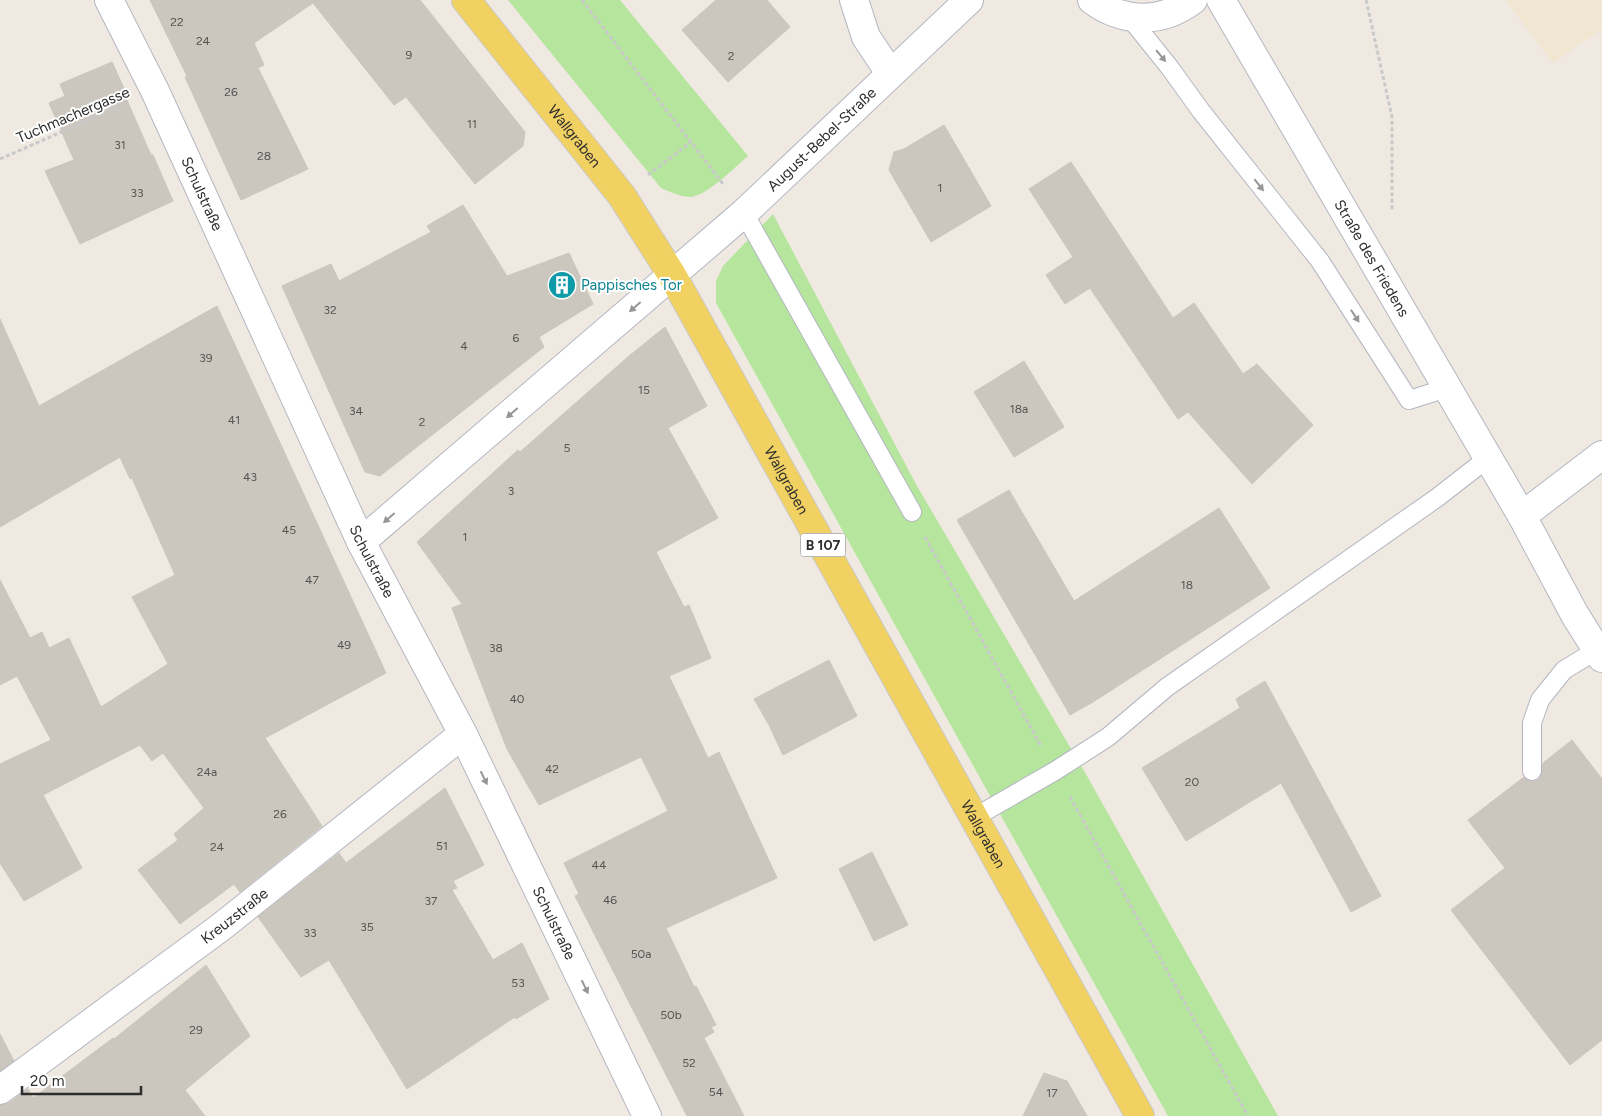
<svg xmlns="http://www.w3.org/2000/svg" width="1602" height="1116" font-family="Figtree,sans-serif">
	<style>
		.education { fill: #f0e6d1 }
		.green { fill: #b6e59e }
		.building { fill: #cbc7bf; stroke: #cbc5ba }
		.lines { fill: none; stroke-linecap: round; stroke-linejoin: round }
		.lane-casing { stroke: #b4b7c1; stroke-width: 20 }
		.street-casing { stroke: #b4b7c1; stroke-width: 30 }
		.secondary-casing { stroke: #b4b7c1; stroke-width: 30 }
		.primary-casing { stroke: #c9c9c9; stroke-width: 30 }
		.path { stroke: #c9c9c9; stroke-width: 3; stroke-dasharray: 4 2.5; stroke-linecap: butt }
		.lane { stroke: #fff; stroke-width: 18 }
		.street { stroke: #fff; stroke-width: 28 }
		.secondary { stroke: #fff; stroke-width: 28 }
		.primary { stroke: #f2d163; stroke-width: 28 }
		.oneway { fill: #969696 }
		.labels { text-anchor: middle; stroke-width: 4; stroke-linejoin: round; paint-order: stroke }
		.number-label { font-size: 12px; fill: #555452 }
		.shield { fill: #fff; stroke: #6d6d6d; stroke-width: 1 }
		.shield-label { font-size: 14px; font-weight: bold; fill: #2e2e2e }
		.street-label { font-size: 15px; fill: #2e2e2e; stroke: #fff }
		.culture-label { font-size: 15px; fill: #0d838f; stroke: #fff; text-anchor: start }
	</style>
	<rect width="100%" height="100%" fill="#efe9e1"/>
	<!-- education -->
	<path class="education" d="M1505 0H1602V29L1553 63Z"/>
	<!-- green -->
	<g class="green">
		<path d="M508 0H620L748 156C735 167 708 195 691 197 681 197 670 192 661 188Z"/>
		<path d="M773 214 917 486 1087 776 1278 1116H1168L716 303V281L723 266Z"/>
	</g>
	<!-- building -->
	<g class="building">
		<path d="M150 0H420L525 132 523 146 475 184 406 97 394 105 313 3 254 43 264 65 258 68 308 169 241 200 185 77 187 76Z"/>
		<path d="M716 0H767L790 27 728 82 682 30Z"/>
		<path d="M112 62 128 97 126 98 151 155H153L173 201 80 244 45 171 74 160 49 103 65 96 60 84Z"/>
		<path d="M944 125 991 206 931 242 889 170 894 152 904 149Z"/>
		<path d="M1071 162 1173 318 1194 303 1243 374 1257 364 1313 425 1252 484 1188 412 1178 419 1090 288 1065 304 1046 275 1073 257 1029 189Z"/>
		<path d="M463 205 507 276 569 253 593 304 539 337 544 347 380 476 365 472 282 286 331 264 339 281 431 232 427 226Z"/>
		<path d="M217 306 386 673 265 738 322 826 240 892 234 884 180 924 138 870 178 840 174 834 204 808 163 753 152 761 140 745 43 795 82 868 24 901 0 863V764L51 740 17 676 0 685V580L30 638 42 632 49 648 69 638 101 707 168 664 132 597 175 575 132 478 130 479 120 457 0 527V319L39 406Z"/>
		<path d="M665 327 707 406 668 428 718 518 656 552 684 607 689 605 711 658 669 676 708 758 719 752 777 878 666 928 694 987 696 986 716 1025 711 1027 714 1032 704 1038 744 1116H687L575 896 579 894 564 863 668 811 641 757 539 805 507 749 452 608 462 604 417 542 518 450 520 452 629 356Z"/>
		<path d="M1024 361 1064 427 1014 457 974 392Z"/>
		<path d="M1009 490 1074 601 1219 508 1270 588 1093 702 1070 715 957 520Z"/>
		<path d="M829 660 857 716 783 755 769 725 754 699Z"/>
		<path d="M1265 681 1381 896 1351 912 1281 783 1186 841 1142 768 1240 708 1236 699Z"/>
		<path d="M1572 740 1602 779V1040L1570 1065 1451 910 1505 868 1468 820 1524 777 1532 782 1538 780 1541 776 1543 763Z"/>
		<path d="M445 788 484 865 453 881 457 888 452 890 493 960 522 943 549 999 516 1019 515 1017 407 1089 329 960 301 977 258 917 339 853 346 863Z"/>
		<path d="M872 852 908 925 874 941 839 869Z"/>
		<path d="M206 965 250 1036 185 1090 205 1116H0V1105L9 1103 28 1089 33 1098 113 1038 114 1039Z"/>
		<path d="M0 1034 14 1061 0 1071Z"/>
		<path d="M1044 1073 1067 1081 1087 1116H1023Z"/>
	</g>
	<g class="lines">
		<defs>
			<g id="lane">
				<path d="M1130 18 1170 68 1201 111 1320 261 1409 400 1447 388"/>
				<path d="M744 213 912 512"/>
				<path d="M1532 771V723L1540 700 1564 670 1597 650"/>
				<path d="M975 817 1055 771 1108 737 1167 687 1438 497 1488 458"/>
			</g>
			<g id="street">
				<path id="s1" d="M109 0 155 91 361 542 463 734 647 1116"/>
				<path d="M854 0 866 37 890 73"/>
				<path d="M1522 516 1602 455"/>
				<path id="s2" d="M361 542 744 213 969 0"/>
				<path id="s3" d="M0 1090 221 927 463 734"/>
			</g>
			<g id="secondary">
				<path d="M1092 0C1123 23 1161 24 1193 0"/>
				<path id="s4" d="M1221 0 1522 516 1575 615 1602 658"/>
			</g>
			<g id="primary">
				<path id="s5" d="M466 0 622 196 672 275 1140 1116"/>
			</g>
		</defs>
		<!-- lane casing -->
		<use href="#lane" class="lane-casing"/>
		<!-- street casing -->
		<use href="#street" class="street-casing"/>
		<!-- secondary casing -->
		<use href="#secondary" class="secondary-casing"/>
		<!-- primary casing -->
		<use href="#primary" class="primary-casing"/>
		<!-- path -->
		<g class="path">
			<path d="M582 0 723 184"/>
			<path d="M1366 0 1392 117V211"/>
			<path d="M0 159 123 105"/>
			<path d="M648 175 691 142"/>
			<path d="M925 537 1041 746"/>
			<path d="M1070 797 1248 1116"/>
		</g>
		<!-- lane -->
		<use href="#lane" class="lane"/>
		<!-- street -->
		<use href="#street" class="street"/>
		<!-- secondary -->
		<use href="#secondary" class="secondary"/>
		<!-- primary -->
		<use href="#primary" class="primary"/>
	</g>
	<!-- one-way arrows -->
	<defs><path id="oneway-solid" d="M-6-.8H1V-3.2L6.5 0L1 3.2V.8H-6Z" transform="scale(1.25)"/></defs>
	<g class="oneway">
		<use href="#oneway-solid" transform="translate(1161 56) rotate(50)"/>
		<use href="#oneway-solid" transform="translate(1259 185) rotate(52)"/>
		<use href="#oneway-solid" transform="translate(635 307) rotate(139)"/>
		<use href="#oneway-solid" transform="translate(1355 316) rotate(57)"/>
		<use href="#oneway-solid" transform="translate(512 413) rotate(139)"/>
		<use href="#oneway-solid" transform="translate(389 518) rotate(139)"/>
		<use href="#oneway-solid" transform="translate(484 778) rotate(64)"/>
		<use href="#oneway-solid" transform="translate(585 987) rotate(64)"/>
	</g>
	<!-- icons -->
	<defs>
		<symbol id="building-disc" viewBox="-11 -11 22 22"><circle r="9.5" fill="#0f9aa8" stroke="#fff"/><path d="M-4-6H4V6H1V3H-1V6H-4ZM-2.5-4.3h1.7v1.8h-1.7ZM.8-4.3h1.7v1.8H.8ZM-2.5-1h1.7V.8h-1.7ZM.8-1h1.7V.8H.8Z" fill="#fff"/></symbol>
	</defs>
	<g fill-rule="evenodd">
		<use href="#building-disc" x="546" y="269" width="32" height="32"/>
	</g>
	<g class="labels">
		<!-- number labels -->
		<g class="number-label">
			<text x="177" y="26">22</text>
			<text x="203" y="45">24</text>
			<text x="409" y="59">9</text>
			<text x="731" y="60">2</text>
			<text x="231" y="96">26</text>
			<text x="472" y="128">11</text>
			<text x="120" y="149">31</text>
			<text x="264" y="160">28</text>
			<text x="940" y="192">1</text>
			<text x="137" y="197">33</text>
			<text x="330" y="314">32</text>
			<text x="516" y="342">6</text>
			<text x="464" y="350">4</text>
			<text x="206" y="362">39</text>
			<text x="644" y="394">15</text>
			<text x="1019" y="413">18a</text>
			<text x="356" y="415">34</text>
			<text x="234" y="424">41</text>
			<text x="422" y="426">2</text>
			<text x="567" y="452">5</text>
			<text x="250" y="481">43</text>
			<text x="511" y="495">3</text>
			<text x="289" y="534">45</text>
			<text x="465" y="541">1</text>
			<text x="312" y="584">47</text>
			<text x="1187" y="589">18</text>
			<text x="344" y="649">49</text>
			<text x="496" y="652">38</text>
			<text x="517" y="703">40</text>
			<text x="552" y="773">42</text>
			<text x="207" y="776">24a</text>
			<text x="1192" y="786">20</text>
			<text x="280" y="818">26</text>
			<text x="442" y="850">51</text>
			<text x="217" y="851">24</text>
			<text x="599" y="869">44</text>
			<text x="610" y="904">46</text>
			<text x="431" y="905">37</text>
			<text x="367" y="931">35</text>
			<text x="310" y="937">33</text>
			<text x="641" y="958">50a</text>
			<text x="518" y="987">53</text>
			<text x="671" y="1019">50b</text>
			<text x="196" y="1034">29</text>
			<text x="689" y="1067">52</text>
			<text x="716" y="1096">54</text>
			<text x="1052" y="1097">17</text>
		</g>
		<!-- shield labels -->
		<rect class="shield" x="800.5" y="533.5" width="45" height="23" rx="4"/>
		<g class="shield-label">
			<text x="823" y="550">B 107</text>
		</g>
		<!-- street labels -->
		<g class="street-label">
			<text transform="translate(73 115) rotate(-23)" y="5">Tuchmachergasse</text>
			<text dy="5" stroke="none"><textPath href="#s5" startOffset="174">Wallgraben</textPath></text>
			<text dy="5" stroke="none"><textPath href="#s2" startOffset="612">August-Bebel-Straße</textPath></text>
			<text dy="5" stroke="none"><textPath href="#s1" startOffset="215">Schulstraße</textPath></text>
			<text dy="5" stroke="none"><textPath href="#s4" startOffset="299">Straße des Friedens</textPath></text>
			<text dy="5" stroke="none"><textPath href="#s5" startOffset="579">Wallgraben</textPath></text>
			<text dy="5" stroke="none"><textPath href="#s1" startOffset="620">Schulstraße</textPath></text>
			<text dy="5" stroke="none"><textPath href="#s5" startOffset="984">Wallgraben</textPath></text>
			<text dy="5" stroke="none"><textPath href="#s3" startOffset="292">Kreuzstraße</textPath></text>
			<text dy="5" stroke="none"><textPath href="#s1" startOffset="1025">Schulstraße</textPath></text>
		</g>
		<!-- culture labels -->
		<g class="culture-label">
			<text x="581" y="290">Pappisches Tor</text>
		</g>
	</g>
	<!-- scale -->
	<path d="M22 1086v8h119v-8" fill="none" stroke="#2e2e2e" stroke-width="2.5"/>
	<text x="30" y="1086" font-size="15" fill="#2e2e2e" stroke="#ffffff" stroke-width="4" paint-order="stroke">20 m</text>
</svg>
